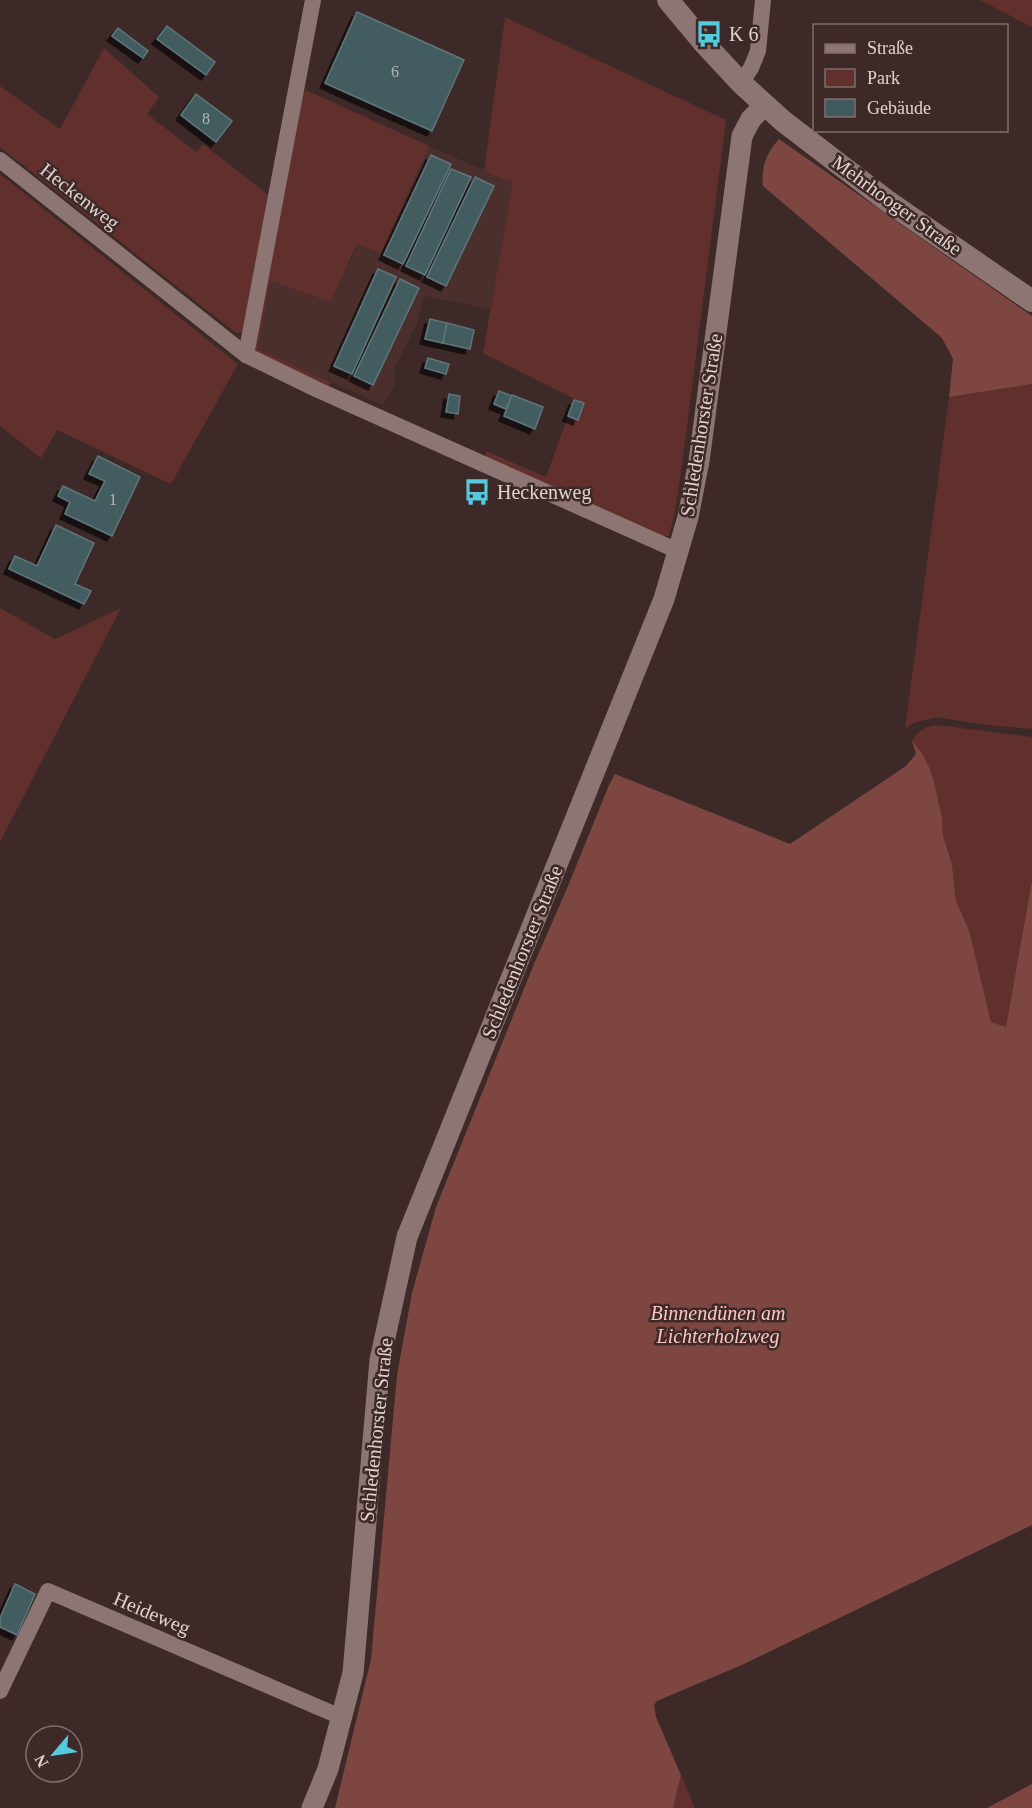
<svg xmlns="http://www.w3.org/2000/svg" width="1032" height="1808" font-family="'Times New Roman',serif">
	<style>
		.built { fill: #4b2f2d }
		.green { fill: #61302d }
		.forest { fill: #7d4641 }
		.building { fill: #425b5f; stroke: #5d777b; stroke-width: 1.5; filter: url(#shadow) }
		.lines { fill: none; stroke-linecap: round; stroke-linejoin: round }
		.minor { stroke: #8d7573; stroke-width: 16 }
		.tertiary { stroke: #8d7573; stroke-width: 21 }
		.secondary { stroke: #8d7573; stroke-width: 22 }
		.labels { text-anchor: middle; stroke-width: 5; stroke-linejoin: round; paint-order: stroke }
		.number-label { font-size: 16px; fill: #b8b4b4 }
		.poi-label { font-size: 20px; fill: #e0d2d1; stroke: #3d2927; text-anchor: start }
		.street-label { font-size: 20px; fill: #e0d2d1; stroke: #3d2927 }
		.park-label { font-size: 20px; font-style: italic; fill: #fdc6c0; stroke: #3d2927 }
	</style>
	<defs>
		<filter id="shadow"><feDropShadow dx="-5" dy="5" stdDeviation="0" flood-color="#0009"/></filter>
	</defs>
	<rect width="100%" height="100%" fill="#3d2927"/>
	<!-- built -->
	<path class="built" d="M429 146 512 183 490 309 424 296 417 324 394 369V386L383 405 258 349 270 281 331 302 358 244 381 252Z"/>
	<!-- green -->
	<g class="green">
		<path d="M980 0H1032V27Z"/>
		<path d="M505 17 726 120 684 450 675 512 669 536H663L485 458 486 451 546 477 568 416 578 420 584 404 483 353 512 183 484 171Z"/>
		<path d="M104 48 159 97 147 114 196 152 203 144 270 196 245 332 236 333 0 147V86L60 129Z"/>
		<path d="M306 90 429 146 381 253 357 244 331 302 270 281 258 349 332 383 326 388 258 358 252 348 300 92Z"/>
		<path d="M0 174 238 364 171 484 57 430 41 458 0 426Z"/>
		<path d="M1032 384V729L979 724 937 717 913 723 905 729 949 397Z"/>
		<path d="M0 608 55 639 121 608 0 842Z"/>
		<path d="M937 725 1032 737V880L1006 1027 991 1022 969 930 956 901 952 864 943 836 942 818 930 769 922 753 912 741C920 730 924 727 937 725Z"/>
		<path d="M681 1775 695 1808H673Z"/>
	</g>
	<!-- forest -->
	<g class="forest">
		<path d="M779 139 1032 316V384L949 397 953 359 942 338 763 186C761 166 766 154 779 139Z"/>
		<path d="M912 741 922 753 930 769 935 786 942 818 943 836 952 864 956 901 969 930 991 1022 1006 1027 1032 880V1525L744 1664 657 1701 654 1705 656 1717 681 1775 673 1808H335L371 1659 397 1375 412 1293 436 1207 534 964 568 886 609 785 615 774 790 844 906 766 916 754Z"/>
		<path d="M1032 1784V1808H987Z"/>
	</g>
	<!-- building -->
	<g class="building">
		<path d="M357 12 464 60 432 131 325 83Z"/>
		<path d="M167 26 215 62 206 75 157 39Z"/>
		<path d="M118 28 148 51 143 58 112 36Z"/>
		<path d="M196 94 232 121 216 142 181 115Z"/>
		<path d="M431 155 451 164 403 264 384 255Z"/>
		<path d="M451 169 471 177 425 275 406 266Z"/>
		<path d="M475 177 494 186 446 286 427 277Z"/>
		<path d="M378 269 396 277 352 374 334 366Z"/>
		<path d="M400 279 419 288 373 385 354 376Z"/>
		<path d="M430 319 447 323 443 343 425 339Z"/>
		<path d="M447 323 474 330 470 349 443 343Z"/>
		<path d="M428 358 449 364 446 374 425 368Z"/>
		<path d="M499 391 512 396 506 409 494 404Z"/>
		<path d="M449 394 460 396 458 414 446 412Z"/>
		<path d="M512 395 543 407 535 429 504 416Z"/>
		<path d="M574 400 584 403 578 420 568 416Z"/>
		<path d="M98 456 140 477 112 536 65 514 70 502 58 496 63 486 95 501 105 481 89 474Z"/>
		<path d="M56 525 94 543 75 584 91 591 84 604 9 569 15 556 37 566Z"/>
		<path d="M15 1584 35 1594 17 1635 0 1627V1618Z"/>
	</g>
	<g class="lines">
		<!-- minor -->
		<g class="minor">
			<path d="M741 83 751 68 758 51 763 0"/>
			<path d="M0 160 246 355 318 390 678 551"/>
			<path d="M246 355 313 0"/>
			<path d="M0 1691 48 1591 341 1717"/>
		</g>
		<!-- tertiary -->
		<path class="tertiary" d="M312 1808 328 1769 353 1673 380 1360 407 1237 664 599 688 517 699 461 742 136 751 119 765 105"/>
		<!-- secondary -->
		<path class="secondary" d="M668 0 703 42 741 83 783 121 886 200 1032 301"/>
	</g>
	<!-- icons -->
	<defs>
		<symbol id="bus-bare" viewBox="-9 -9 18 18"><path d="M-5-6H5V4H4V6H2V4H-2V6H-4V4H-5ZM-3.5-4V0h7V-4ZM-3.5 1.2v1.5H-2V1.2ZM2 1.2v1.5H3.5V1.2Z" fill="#54cade" stroke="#3d2927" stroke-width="2.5" paint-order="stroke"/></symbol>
	</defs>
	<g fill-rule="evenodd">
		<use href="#bus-bare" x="690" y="15" width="38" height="38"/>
		<use href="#bus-bare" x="458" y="473" width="38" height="38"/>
	</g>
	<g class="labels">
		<!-- number labels -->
		<g class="number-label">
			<text x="395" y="77">6</text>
			<text x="206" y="124">8</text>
			<text x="113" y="505">1</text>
		</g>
		<!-- poi labels -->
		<g class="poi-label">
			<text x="729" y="41">K 6</text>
			<text x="497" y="499">Heckenweg</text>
		</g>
		<!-- street labels -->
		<g class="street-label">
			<text transform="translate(80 196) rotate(38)" y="7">Heckenweg</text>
			<text transform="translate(897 205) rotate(36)" y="7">Mehrhooger Straße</text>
			<text transform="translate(701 425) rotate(-81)" y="7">Schledenhorster Straße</text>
			<text transform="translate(522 952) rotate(-68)" y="7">Schledenhorster Straße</text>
			<text transform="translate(376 1430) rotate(-84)" y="7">Schledenhorster Straße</text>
			<text transform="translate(152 1613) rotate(23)" y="7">Heideweg</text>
		</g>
		<!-- park labels -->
		<g class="park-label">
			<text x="718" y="1320">Binnendünen am<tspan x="718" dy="23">Lichterholzweg</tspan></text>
		</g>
	</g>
	<!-- legend -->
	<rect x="813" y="24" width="195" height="108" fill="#3d2927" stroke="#7e6d6b" stroke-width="1.5"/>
	<rect x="825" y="44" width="30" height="9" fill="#8d7573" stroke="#7e6d6b" stroke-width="1.5"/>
	<text x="867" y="54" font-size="18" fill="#e0d2d1">Straße</text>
	<rect x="825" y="69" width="30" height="18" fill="#61302d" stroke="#7e6d6b" stroke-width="1.5"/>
	<text x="867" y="84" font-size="18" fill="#e0d2d1">Park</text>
	<rect x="825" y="99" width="30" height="18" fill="#425b5f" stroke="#7e6d6b" stroke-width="1.5"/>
	<text x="867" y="114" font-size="18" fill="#e0d2d1">Gebäude</text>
	<!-- north arrow -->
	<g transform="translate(54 1754) rotate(241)"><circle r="28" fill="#3d2927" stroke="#7e6d6b" stroke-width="1.5"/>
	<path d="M0-4.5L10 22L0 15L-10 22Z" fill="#54cade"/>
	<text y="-9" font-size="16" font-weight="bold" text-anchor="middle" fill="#e0d2d1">N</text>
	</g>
</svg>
